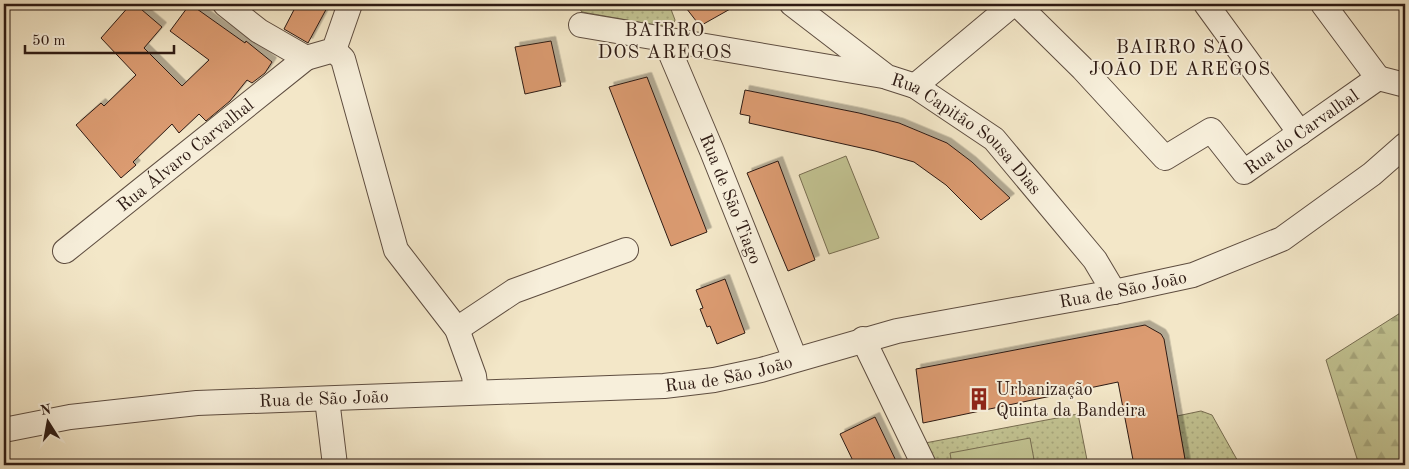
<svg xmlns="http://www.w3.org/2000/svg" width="1409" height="469" font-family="'Old Standard TT',serif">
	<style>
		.grass { fill: url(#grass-dots); stroke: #786e52 }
		.forest { fill: url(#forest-firs); stroke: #786e52 }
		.garden { fill: #c2c392; stroke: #786e52 }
		.building { fill: #db9b71; stroke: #2d1a13; filter: url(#shadow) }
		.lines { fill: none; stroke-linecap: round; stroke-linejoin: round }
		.minor-casing { stroke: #5e4d40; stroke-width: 26 }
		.minor { stroke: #f7efdb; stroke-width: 24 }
		.labels { text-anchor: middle; stroke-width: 4; stroke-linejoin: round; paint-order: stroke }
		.street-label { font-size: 18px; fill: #2d1a13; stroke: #f7efdb }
		.poi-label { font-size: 18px; fill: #2d1a13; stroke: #f7efdb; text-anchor: start }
		.neighbourhood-label { font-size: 19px; letter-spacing: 1px; fill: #2d1a13; stroke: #f7efdb }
	</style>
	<defs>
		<pattern id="grass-dots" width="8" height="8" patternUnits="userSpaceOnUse" patternTransform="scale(1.25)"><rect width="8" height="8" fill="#c2c392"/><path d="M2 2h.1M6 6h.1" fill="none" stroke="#a7a77d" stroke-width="1.8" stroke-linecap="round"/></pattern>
		<pattern id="forest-firs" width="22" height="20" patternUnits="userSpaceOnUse" patternTransform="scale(1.25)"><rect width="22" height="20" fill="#c2c392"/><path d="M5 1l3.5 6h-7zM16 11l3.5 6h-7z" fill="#a7a77d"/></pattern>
		<filter id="shadow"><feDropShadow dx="4.5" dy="-4.5" stdDeviation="0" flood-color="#0004"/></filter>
	</defs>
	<rect width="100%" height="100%" fill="#f3e7c8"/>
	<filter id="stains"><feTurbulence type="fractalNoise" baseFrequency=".004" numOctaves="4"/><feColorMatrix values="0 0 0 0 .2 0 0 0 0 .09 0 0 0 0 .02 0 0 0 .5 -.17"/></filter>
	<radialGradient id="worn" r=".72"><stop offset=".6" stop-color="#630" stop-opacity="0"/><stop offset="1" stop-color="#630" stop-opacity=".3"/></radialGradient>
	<!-- grass -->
	<g class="grass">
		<path d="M576 4H669L675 20 672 28 582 12Z"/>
		<path d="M1201 411 1212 415 1240 465H1186L1177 416Z"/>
		<path d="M1078 414 1088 465H936L925 443Z"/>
	</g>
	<!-- forest -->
	<path class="forest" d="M1405 310V465H1359L1326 360Z"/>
	<!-- garden -->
	<g class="garden">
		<path d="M846 156 879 238 829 254 799 175Z"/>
		<path d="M1030 438 1035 465H952L950 453Z"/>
	</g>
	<!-- building -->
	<g class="building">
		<path d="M131 4H135L162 27 144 48 182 86 209 60 170 31 190 4 245 43 246 41 272 62 265 73 252 83 247 80 230 101 206 121 199 114 179 133 172 124 133 162 136 165 121 178 76 125 101 103 104 106 136 75 101 38Z"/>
		<path d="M297 4H329L308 43 284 29Z"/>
		<path d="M683 4H739L700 26Z"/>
		<path d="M551 41 561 86 525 94 515 47Z"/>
		<path d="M647 77 707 232 671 246 609 87Z"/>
		<path d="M745 90 859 113 899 123 947 143 972 162 1010 198 981 220 946 185 914 162 875 151 749 123 750 116 740 114Z"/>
		<path d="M778 161 815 260 788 271 747 173Z"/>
		<path d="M725 279 745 333 717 344 710 326 707 327 700 309 703 308 696 290Z"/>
		<path d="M1145 325 1161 334 1164 339 1186 465H1134L1118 382 923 423 916 369Z"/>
		<path d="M875 417 898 465H855L840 434Z"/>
	</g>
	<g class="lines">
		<defs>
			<g id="minor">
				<path d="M225 4 259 31 306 58 334 50 350 4"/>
				<path id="s1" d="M792 4 887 77 915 86 994 139 1095 260 1114 292"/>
				<path id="s2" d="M1017 4 1083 69 1165 158 1211 130 1244 172 1378 78 1405 85"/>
				<path d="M1206 4 1300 133"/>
				<path d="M1323 4 1378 78"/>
				<path d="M581 25 883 76"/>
				<path id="s3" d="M665 40 712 151 795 359"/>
				<path d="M334 50 343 59 396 250 457 329 474 376 476 392"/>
				<path d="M915 86 1013 4"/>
				<path id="s4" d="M65 251 306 58"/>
				<path d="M457 329 514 291 626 250"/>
				<path d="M863 339 924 465"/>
				<path d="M327 399 335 465"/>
				<path id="s5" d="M4 430 70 417 197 403 664 386 714 380 761 370 897 331 1114 292 1193 275 1282 239 1372 174 1405 145"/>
			</g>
		</defs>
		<!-- minor casing -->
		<use href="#minor" class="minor-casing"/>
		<!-- minor -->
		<use href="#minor" class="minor"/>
	</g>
	<!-- icons -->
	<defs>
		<symbol id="building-bare" viewBox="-9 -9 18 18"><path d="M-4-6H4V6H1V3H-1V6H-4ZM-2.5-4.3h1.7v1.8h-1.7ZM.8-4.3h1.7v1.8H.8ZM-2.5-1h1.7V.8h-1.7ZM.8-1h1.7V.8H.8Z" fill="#8f2418" stroke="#f7efdb" stroke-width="2.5" paint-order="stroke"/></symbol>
	</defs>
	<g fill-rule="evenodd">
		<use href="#building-bare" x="963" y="383" width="32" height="32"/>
	</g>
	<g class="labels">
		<!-- street labels -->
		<g class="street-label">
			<text dy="6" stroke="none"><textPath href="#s2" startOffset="391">Rua do Carvalhal</textPath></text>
			<text dy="6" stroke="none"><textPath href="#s1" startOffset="219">Rua Capitão Sousa Dias</textPath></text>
			<text dy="6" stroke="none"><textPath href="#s4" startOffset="154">Rua Álvaro Carvalhal</textPath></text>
			<text dy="6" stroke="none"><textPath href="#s3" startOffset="172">Rua de São Tiago</textPath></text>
			<text dy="6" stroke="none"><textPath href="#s5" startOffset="1132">Rua de São João</textPath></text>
			<text dy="6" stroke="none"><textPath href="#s5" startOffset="728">Rua de São João</textPath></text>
			<text dy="6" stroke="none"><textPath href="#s5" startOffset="322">Rua de São João</textPath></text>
		</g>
		<!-- poi labels -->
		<g class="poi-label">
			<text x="996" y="395">Urbanização<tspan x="996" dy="21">Quinta da Bandeira</tspan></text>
		</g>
		<!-- neighbourhood labels -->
		<g class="neighbourhood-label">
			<text x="665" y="36">BAIRRO<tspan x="665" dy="22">DOS AREGOS</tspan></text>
			<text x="1180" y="53">BAIRRO SÃO<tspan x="1180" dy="22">JOÃO DE AREGOS</tspan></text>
		</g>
	</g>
	<!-- margin -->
	<rect width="1409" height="469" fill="none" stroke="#f3e7c8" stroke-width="20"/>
	<rect x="5" y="5" width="1399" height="459" fill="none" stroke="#2d1a13" stroke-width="2.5"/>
	<rect x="10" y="10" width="1389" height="449" fill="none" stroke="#2d1a13"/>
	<!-- north arrow -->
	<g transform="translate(48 422) rotate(349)" stroke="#f7efdb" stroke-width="4" paint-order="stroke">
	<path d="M0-4L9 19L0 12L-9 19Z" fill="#2d1a13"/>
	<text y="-8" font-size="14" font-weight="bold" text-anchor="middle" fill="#2d1a13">N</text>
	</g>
	<!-- scale -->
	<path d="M25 45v8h149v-8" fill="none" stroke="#2d1a13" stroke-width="2.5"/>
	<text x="32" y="45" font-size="15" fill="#2d1a13" stroke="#f7efdb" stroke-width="4" paint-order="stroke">50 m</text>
	<rect width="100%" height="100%" filter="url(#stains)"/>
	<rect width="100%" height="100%" fill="url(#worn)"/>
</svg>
